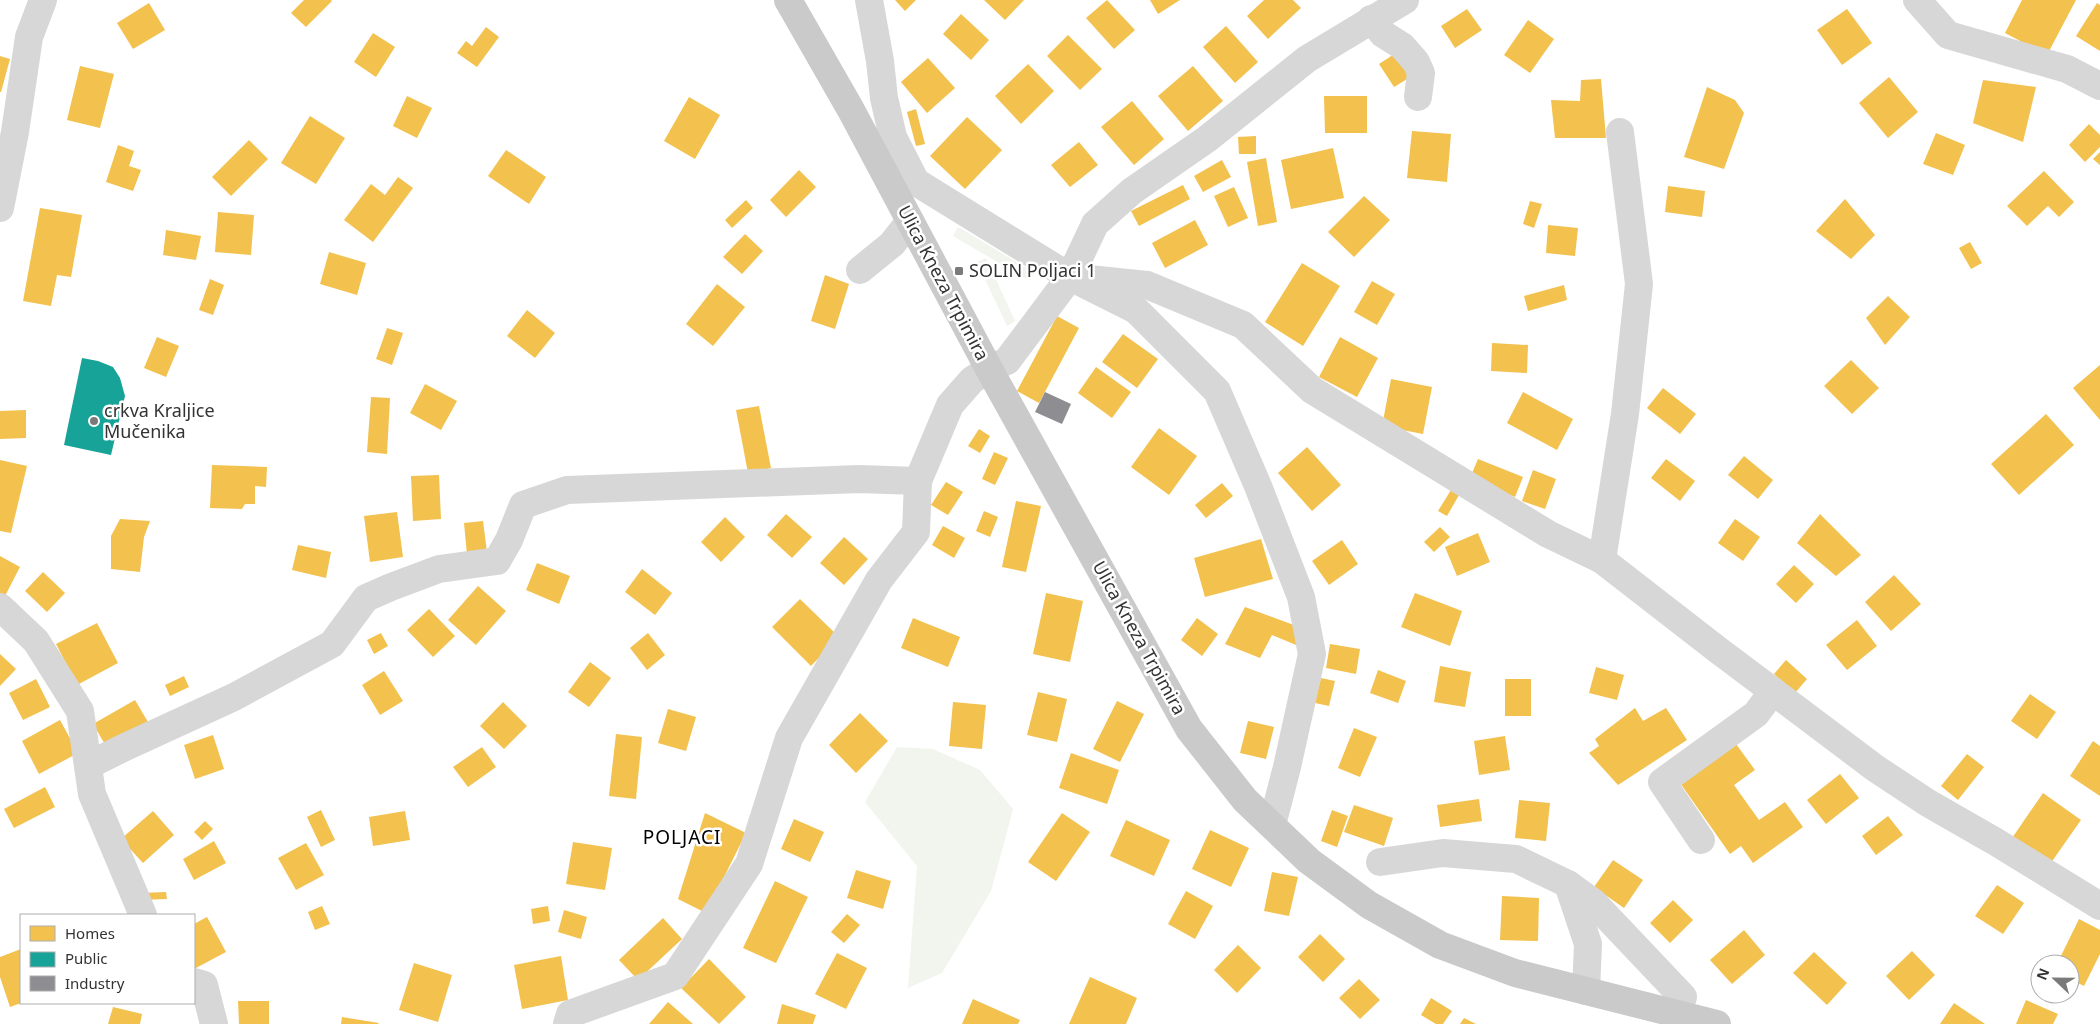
<svg xmlns="http://www.w3.org/2000/svg" width="2100" height="1024" font-family="'Noto Sans',sans-serif">
	<style>
		.green { fill: #f1f5ed }
		.homes { fill: #f2c14e }
		.public { fill: #17a398 }
		.industry { fill: #8d8d92 }
		.lines { fill: none; stroke-linecap: round; stroke-linejoin: round }
		.minor { stroke: #d7d7d7; stroke-width: 28 }
		.major { stroke: #cacaca; stroke-width: 28 }
		.poi-dot { fill: #7a7a7a; stroke: #fff; stroke-width: 2 }
		.labels { text-anchor: middle; stroke-width: 5; stroke-linejoin: round; paint-order: stroke }
		.poi-label { font-size: 18px; fill: #333; stroke: #fff; text-anchor: start }
		.street-label { font-size: 18px; fill: #333; stroke: #fff }
		.neighbourhood-label { font-size: 19px; letter-spacing: 1px; fill: #000; stroke: #fff }
	</style>
	<rect width="100%" height="100%" fill="#fff"/>
	<!-- green -->
	<g class="green">
		<path d="M958 227 1035 273 1030 281 953 236Z"/>
		<path d="M986 258 1015 321 1007 326 977 262Z"/>
		<path d="M897 747 933 749 980 770 1013 809 991 891 942 973 908 988 917 866 865 802Z"/>
	</g>
	<!-- homes -->
	<g class="homes">
		<path d="M304 0H331L332 1 306 27 291 13Z"/>
		<path d="M895 0H916L905 11Z"/>
		<path d="M984 0H1024L1005 20Z"/>
		<path d="M1107 0 1135 30 1114 49 1086 18Z"/>
		<path d="M1150 0H1180L1158 14Z"/>
		<path d="M1264 0H1293L1301 8 1268 39 1247 16Z"/>
		<path d="M2022 0H2076L2047 55 2005 33Z"/>
		<path d="M149 3 165 30 133 49 117 23Z"/>
		<path d="M2097 3 2100 5V51L2076 36Z"/>
		<path d="M1467 9 1482 30 1455 48 1441 26Z"/>
		<path d="M1847 9 1872 43 1842 65 1817 30Z"/>
		<path d="M961 14 989 40 971 60 943 34Z"/>
		<path d="M1528 20 1554 39 1530 73 1504 55Z"/>
		<path d="M1226 26 1258 62 1235 83 1203 47Z"/>
		<path d="M486 27 499 37 477 67 457 53 466 41 472 46Z"/>
		<path d="M373 33 395 47 376 77 354 62Z"/>
		<path d="M1068 35 1102 69 1080 90 1047 56Z"/>
		<path d="M1402 49 1417 73 1394 87 1379 64Z"/>
		<path d="M0 56 10 59 1 92H0Z"/>
		<path d="M928 58 955 88 927 113 901 82Z"/>
		<path d="M1028 64 1054 91 1021 124 995 96Z"/>
		<path d="M80 66 114 74 100 128 67 120Z"/>
		<path d="M1193 66 1223 101 1188 131 1158 96Z"/>
		<path d="M1889 77 1918 112 1888 138 1859 103Z"/>
		<path d="M1601 79 1606 138H1555L1551 100 1580 101 1581 80Z"/>
		<path d="M1983 80 2036 87 2023 142 1973 123Z"/>
		<path d="M1707 87 1735 100 1744 113 1724 169 1684 157Z"/>
		<path d="M407 96 432 108 417 138 393 126Z"/>
		<path d="M1324 96H1367V133H1325Z"/>
		<path d="M689 97 720 115 695 159 664 141Z"/>
		<path d="M1132 101 1164 139 1134 165 1101 127Z"/>
		<path d="M916 109 925 144 916 146 907 112Z"/>
		<path d="M310 116 345 138 316 184 281 163Z"/>
		<path d="M967 117 1002 150 965 189 930 156Z"/>
		<path d="M2089 124 2100 135V147L2085 162 2069 145Z"/>
		<path d="M1412 131 1451 134 1447 182 1407 178Z"/>
		<path d="M1936 133 1965 145 1953 175 1923 164Z"/>
		<path d="M1256 136V154H1239L1238 137Z"/>
		<path d="M249 140 268 159 231 196 212 177Z"/>
		<path d="M1079 142 1098 165 1070 187 1051 165Z"/>
		<path d="M118 145 134 151 129 166 141 170 133 191 106 182Z"/>
		<path d="M1333 148 1344 198 1291 209 1281 160Z"/>
		<path d="M506 150 546 177 529 204 488 176Z"/>
		<path d="M2100 152V165L2093 159Z"/>
		<path d="M1266 158 1277 222 1258 226 1247 162Z"/>
		<path d="M1222 160 1231 177 1203 192 1194 176Z"/>
		<path d="M799 170 816 187 786 217 770 200Z"/>
		<path d="M2044 171 2074 202 2059 217 2048 206 2027 226 2007 206Z"/>
		<path d="M398 177 413 188 373 242 344 220 371 184 385 195Z"/>
		<path d="M1183 185 1190 199 1139 226 1131 211Z"/>
		<path d="M1668 186 1705 191 1702 217 1665 212Z"/>
		<path d="M1234 187 1248 218 1228 227 1214 196Z"/>
		<path d="M1364 196 1390 220 1354 257 1328 232Z"/>
		<path d="M1845 199 1875 235 1851 259 1816 231Z"/>
		<path d="M746 200 753 208 732 228 725 220Z"/>
		<path d="M1530 201 1542 204 1534 228 1523 224Z"/>
		<path d="M40 208 82 215 71 277 57 275 51 306 23 301Z"/>
		<path d="M218 212 254 215 251 255 215 252Z"/>
		<path d="M1195 220 1208 245 1165 268 1152 243Z"/>
		<path d="M1548 225 1578 228 1575 256 1546 253Z"/>
		<path d="M166 230 201 236 196 260 163 255Z"/>
		<path d="M745 234 763 251 742 274 723 257Z"/>
		<path d="M1970 242 1982 263 1971 269 1959 248Z"/>
		<path d="M329 252 366 263 357 295 320 284Z"/>
		<path d="M1302 263 1340 286 1303 346 1265 322Z"/>
		<path d="M825 275 849 284 835 329 811 321Z"/>
		<path d="M210 279 224 285 213 315 199 310Z"/>
		<path d="M1372 281 1395 294 1377 325 1354 312Z"/>
		<path d="M717 284 745 307 713 346 686 324Z"/>
		<path d="M1564 285 1567 300 1528 311 1524 296Z"/>
		<path d="M1888 296 1910 317 1885 345 1866 318Z"/>
		<path d="M527 310 555 333 535 358 507 336Z"/>
		<path d="M1057 316 1079 328 1039 403 1017 391Z"/>
		<path d="M387 328 403 333 392 365 376 359Z"/>
		<path d="M1123 334 1158 359 1137 388 1102 362Z"/>
		<path d="M157 337 179 346 166 377 144 368Z"/>
		<path d="M1340 337 1378 358 1357 397 1319 377Z"/>
		<path d="M1492 343 1528 345 1527 373 1491 371Z"/>
		<path d="M1851 360 1879 388 1852 414 1824 386Z"/>
		<path d="M2100 365V420L2073 388Z"/>
		<path d="M1096 367 1131 392 1112 418 1078 393Z"/>
		<path d="M1391 379 1432 387 1423 434 1382 426Z"/>
		<path d="M425 384 457 401 441 430 410 413Z"/>
		<path d="M1663 388 1696 414 1680 434 1647 408Z"/>
		<path d="M1523 392 1573 419 1557 450 1507 423Z"/>
		<path d="M371 397 390 398 387 454 367 452Z"/>
		<path d="M759 406 771 468 748 473 736 410Z"/>
		<path d="M26 410V438L0 439V411Z"/>
		<path d="M2046 414 2074 445 2019 495 1991 464Z"/>
		<path d="M1159 428 1197 456 1169 495 1131 467Z"/>
		<path d="M979 429 990 436 980 453 968 446Z"/>
		<path d="M1307 447 1341 485 1312 511 1278 473Z"/>
		<path d="M994 452 1008 458 995 485 982 479Z"/>
		<path d="M1744 456 1773 480 1758 499 1728 475Z"/>
		<path d="M1478 459 1523 477 1515 497 1470 478Z"/>
		<path d="M1666 459 1695 481 1680 501 1651 478Z"/>
		<path d="M0 460 27 466 11 533 0 531Z"/>
		<path d="M212 465 267 467 266 487 255 486V504H245L242 509 210 508Z"/>
		<path d="M1533 470 1556 479 1545 509 1522 501Z"/>
		<path d="M439 475 441 519 413 521 411 476Z"/>
		<path d="M946 482 963 492 948 515 931 505Z"/>
		<path d="M1222 483 1233 496 1206 518 1195 505Z"/>
		<path d="M1451 490 1459 495 1447 516 1438 511Z"/>
		<path d="M1016 501 1041 506 1026 572 1002 567Z"/>
		<path d="M984 511 998 517 990 537 976 531Z"/>
		<path d="M397 512 403 557 370 562 364 516Z"/>
		<path d="M786 514 812 537 792 558 767 535Z"/>
		<path d="M1820 514 1861 555 1836 576 1797 543Z"/>
		<path d="M725 517 745 537 721 562 701 542Z"/>
		<path d="M120 519 150 521 144 537 140 572 111 569V536Z"/>
		<path d="M1735 519 1760 537 1743 561 1718 543Z"/>
		<path d="M483 521 487 552 467 555 464 523Z"/>
		<path d="M943 526 965 538 954 558 932 545Z"/>
		<path d="M1440 527 1450 537 1434 552 1424 542Z"/>
		<path d="M1478 533 1490 562 1457 576 1445 547Z"/>
		<path d="M844 537 868 559 844 585 820 563Z"/>
		<path d="M1261 539 1273 579 1205 597 1194 558Z"/>
		<path d="M1342 540 1358 564 1329 585 1312 561Z"/>
		<path d="M298 545 331 552 326 578 292 570Z"/>
		<path d="M0 556 20 567 5 596 0 594Z"/>
		<path d="M537 563 570 576 559 604 526 590Z"/>
		<path d="M1794 565 1814 584 1796 603 1776 584Z"/>
		<path d="M642 569 672 593 655 615 625 592Z"/>
		<path d="M43 572 65 593 47 612 25 591Z"/>
		<path d="M1894 575 1921 604 1891 631 1865 602Z"/>
		<path d="M478 586 506 611 476 645 448 620Z"/>
		<path d="M1046 593 1083 601 1070 662 1033 654Z"/>
		<path d="M1415 593 1462 611 1450 646 1401 627Z"/>
		<path d="M800 599 839 637 811 666 772 627Z"/>
		<path d="M1245 607 1302 628 1301 647 1272 635 1260 658 1225 644Z"/>
		<path d="M429 609 455 636 433 657 407 630Z"/>
		<path d="M913 618 960 637 948 667 901 648Z"/>
		<path d="M1197 618 1218 634 1202 656 1181 640Z"/>
		<path d="M1857 620 1877 646 1847 670 1826 645Z"/>
		<path d="M97 623 118 663 77 685 56 644Z"/>
		<path d="M381 633 388 646 374 654 367 640Z"/>
		<path d="M648 633 665 655 647 670 630 648Z"/>
		<path d="M1330 644 1360 649 1356 674 1326 668Z"/>
		<path d="M0 654 16 669 0 686Z"/>
		<path d="M1786 660 1807 679 1795 693 1774 674Z"/>
		<path d="M590 662 611 678 589 707 568 692Z"/>
		<path d="M1440 666 1471 672 1465 707 1434 702Z"/>
		<path d="M1596 667 1624 675 1617 700 1589 693Z"/>
		<path d="M1378 670 1406 681 1398 703 1370 693Z"/>
		<path d="M384 671 403 701 380 715 362 685Z"/>
		<path d="M184 676 189 687 170 696 165 685Z"/>
		<path d="M1321 678 1335 681 1329 706 1315 703Z"/>
		<path d="M36 679 50 707 23 720 9 693Z"/>
		<rect x="1505" y="679" width="26" height="37"/>
		<path d="M1038 692 1067 699 1057 742 1027 735Z"/>
		<path d="M2030 694 2056 712 2037 739 2011 721Z"/>
		<path d="M135 700 148 722 106 746 93 724Z"/>
		<path d="M1117 701 1144 714 1120 762 1093 749Z"/>
		<path d="M503 702 527 726 504 749 480 726Z"/>
		<path d="M953 702 986 705 982 749 949 746Z"/>
		<path d="M1635 708 1643 721 1666 708 1687 740 1618 785 1589 753 1599 746 1595 739Z"/>
		<path d="M668 709 696 717 686 751 658 743Z"/>
		<path d="M860 713 888 741 856 773 829 745Z"/>
		<path d="M60 720 78 753 39 774 22 741Z"/>
		<path d="M1248 721 1274 727 1266 759 1240 753Z"/>
		<path d="M1354 728 1377 737 1360 777 1338 768Z"/>
		<path d="M616 734 642 737 636 799 609 796Z"/>
		<path d="M213 735 224 769 195 779 184 745Z"/>
		<path d="M1505 736 1510 770 1479 775 1474 741Z"/>
		<path d="M2093 741 2100 746V796L2070 776Z"/>
		<path d="M1736 744 1755 770 1734 785 1759 820 1785 802 1803 827 1753 863 1741 846 1730 854 1680 783Z"/>
		<path d="M482 747 496 767 468 787 453 767Z"/>
		<path d="M1071 753 1119 770 1107 804 1059 788Z"/>
		<path d="M1967 754 1984 767 1958 800 1941 786Z"/>
		<path d="M1840 774 1859 798 1826 824 1807 800Z"/>
		<path d="M45 787 55 807 14 828 4 809Z"/>
		<path d="M2043 793 2081 820 2048 867 2010 841Z"/>
		<path d="M1479 799 1482 821 1440 827 1437 805Z"/>
		<path d="M1519 800 1550 803 1546 841 1515 838Z"/>
		<path d="M1354 805 1393 818 1384 846 1344 832Z"/>
		<path d="M321 810 335 840 321 847 307 817Z"/>
		<path d="M1332 810 1348 816 1337 847 1321 841Z"/>
		<path d="M153 811 174 835 143 863 121 839Z"/>
		<path d="M405 811 410 840 373 846 369 817Z"/>
		<path d="M705 813 746 833 706 913 678 899Z"/>
		<path d="M1062 813 1090 832 1056 881 1028 862Z"/>
		<path d="M1888 816 1903 835 1876 855 1862 836Z"/>
		<path d="M794 819 824 832 810 862 781 849Z"/>
		<path d="M1126 820 1170 840 1154 876 1110 856Z"/>
		<path d="M205 821 213 829 202 840 194 832Z"/>
		<path d="M1210 830 1249 848 1231 887 1192 869Z"/>
		<path d="M214 841 226 863 194 880 183 859Z"/>
		<path d="M573 842 612 848 605 890 566 884Z"/>
		<path d="M306 843 324 875 296 890 278 858Z"/>
		<path d="M1613 860 1643 880 1624 908 1594 887Z"/>
		<path d="M856 870 891 881 883 909 847 898Z"/>
		<path d="M1272 872 1298 877 1289 916 1264 911Z"/>
		<path d="M775 881 808 897 776 963 743 948Z"/>
		<path d="M1997 885 2024 903 2003 934 1975 916Z"/>
		<path d="M1186 891 1213 906 1195 939 1168 924Z"/>
		<path d="M166 892 167 899 141 900V893Z"/>
		<path d="M1502 896 1539 898 1538 941 1500 940Z"/>
		<path d="M1673 900 1693 920 1670 943 1650 923Z"/>
		<path d="M322 906 330 924 315 930 308 912Z"/>
		<path d="M548 906 550 921 533 924 531 909Z"/>
		<path d="M564 910 587 917 581 939 558 932Z"/>
		<path d="M847 914 860 925 844 943 831 932Z"/>
		<path d="M207 917 226 952 194 969V924Z"/>
		<path d="M663 918 682 939 638 980 619 960Z"/>
		<path d="M2079 919 2100 930V954L2084 986 2070 979V964H2057Z"/>
		<path d="M1744 930 1765 955 1732 984 1710 960Z"/>
		<path d="M1320 934 1345 959 1323 982 1298 957Z"/>
		<path d="M1238 945 1261 968 1237 993 1214 970Z"/>
		<path d="M21 949V1003L10 1007 0 977V957Z"/>
		<path d="M1912 951 1935 975 1909 1000 1886 976Z"/>
		<path d="M1814 952 1847 983 1827 1005 1793 973Z"/>
		<path d="M837 953 867 968 846 1009 815 994Z"/>
		<path d="M561 956 568 1000 522 1009 514 965Z"/>
		<path d="M709 959 746 997 719 1024 681 988Z"/>
		<path d="M414 963 452 975 438 1022 399 1010Z"/>
		<path d="M1090 977 1137 998 1126 1024H1069Z"/>
		<path d="M1359 979 1380 1000 1360 1019 1339 998Z"/>
		<path d="M1431 998 1452 1011 1443 1024H1436L1421 1015Z"/>
		<path d="M973 999 1020 1020 1018 1024H962Z"/>
		<path d="M2026 1000 2058 1014 2053 1024H2016Z"/>
		<path d="M238 1001H269V1024H239Z"/>
		<path d="M668 1002 693 1024H649Z"/>
		<path d="M1954 1003 1985 1024H1940Z"/>
		<path d="M782 1004 816 1015 813 1024H777Z"/>
		<path d="M113 1007 142 1014 140 1024H108Z"/>
		<path d="M342 1017 379 1023 378 1024H341Z"/>
		<path d="M1464 1018 1476 1024H1460Z"/>
	</g>
	<!-- public -->
	<path class="public" d="M82 358 98 361 113 367 120 378 125 396 111 455 64 445Z"/>
	<!-- industry -->
	<path class="industry" d="M1045 392 1071 404 1062 424 1035 412Z"/>
	<g class="lines">
		<!-- minor -->
		<g class="minor">
			<path d="M869 0 880 61 884 98 893 137 916 182 1070 277 1136 310 1217 391 1258 486 1301 597 1312 654 1287 767 1272 825"/>
			<path d="M1917 0 1948 35 2067 69 2100 86"/>
			<path d="M1371 19 1383 34 1402 46 1416 62 1421 73 1418 97"/>
			<path d="M0 208 15 132 29 37 43 0"/>
			<path d="M860 270 892 244 910 221"/>
			<path d="M1070 277 1147 285 1243 325 1312 390 1548 534 1602 560 1718 650 1875 768 1928 803 1996 842 2100 906"/>
			<path d="M1602 560 1625 414 1639 284 1620 132"/>
			<path d="M0 607 36 641 80 711 92 794 143 915"/>
			<path d="M89 765 123 748 234 697 332 644 366 598 391 587 439 569 497 561 509 540 523 505 567 490 859 479 918 481 950 405 972 380 989 369 1007 361 1070 277 1095 224 1132 191 1207 139 1307 59 1405 0"/>
			<path d="M1701 840 1662 782 1756 714 1773 691"/>
			<path d="M1380 862 1443 853 1516 859 1568 884 1593 902 1683 997"/>
			<path d="M1568 884 1588 944 1586 991"/>
			<path d="M194 982 204 985 214 1024"/>
			<path d="M567 1024 570 1014 675 976 749 864 789 738 879 580 916 532 918 481"/>
		</g>
		<!-- major -->
		<path class="major" d="M788 0 851 110 989 369 1189 729 1245 800 1309 861 1369 905 1440 945 1515 973 1717 1024"/>
	</g>
	<!-- markers -->
	<g class="poi-dot">
		<rect x="954" y="266" width="10" height="10" rx="2.5"/>
		<circle cx="94" cy="421" r="5"/>
	</g>
	<g class="labels">
		<!-- poi labels -->
		<g class="poi-label">
			<text x="969" y="277">SOLIN Poljaci 1</text>
			<text x="104" y="417">crkva Kraljice<tspan x="104" dy="21">Mučenika</tspan></text>
		</g>
		<!-- street labels -->
		<g class="street-label">
			<text transform="translate(943 283) rotate(62)" y="6">Ulica Kneza Trpimira</text>
			<text transform="translate(1139 638) rotate(61)" y="6">Ulica Kneza Trpimira</text>
		</g>
		<!-- neighbourhood labels -->
		<g class="neighbourhood-label">
			<text x="682" y="844">POLJACI</text>
		</g>
	</g>
	<!-- legend -->
	<rect x="20" y="914" width="175" height="90" fill="#ffffff" stroke="#adadad"/>
	<rect x="30" y="926" width="25" height="15" fill="#f2c14e" stroke="#adadad"/>
	<text x="65" y="939" font-size="15" fill="#333333">Homes</text>
	<rect x="30" y="952" width="25" height="15" fill="#17a398" stroke="#adadad"/>
	<text x="65" y="964" font-size="15" fill="#333333">Public</text>
	<rect x="30" y="976" width="25" height="15" fill="#8d8d92" stroke="#adadad"/>
	<text x="65" y="989" font-size="15" fill="#333333">Industry</text>
	<!-- north arrow -->
	<g transform="translate(2055 979) rotate(292)"><circle r="24" fill="#ffffff" stroke="#adadad"/>
	<path d="M0-4L9 19L0 12L-9 19Z" fill="#7a7a7a"/>
	<text y="-8" font-size="14" font-weight="bold" text-anchor="middle" fill="#333333">N</text>
	</g>
</svg>
